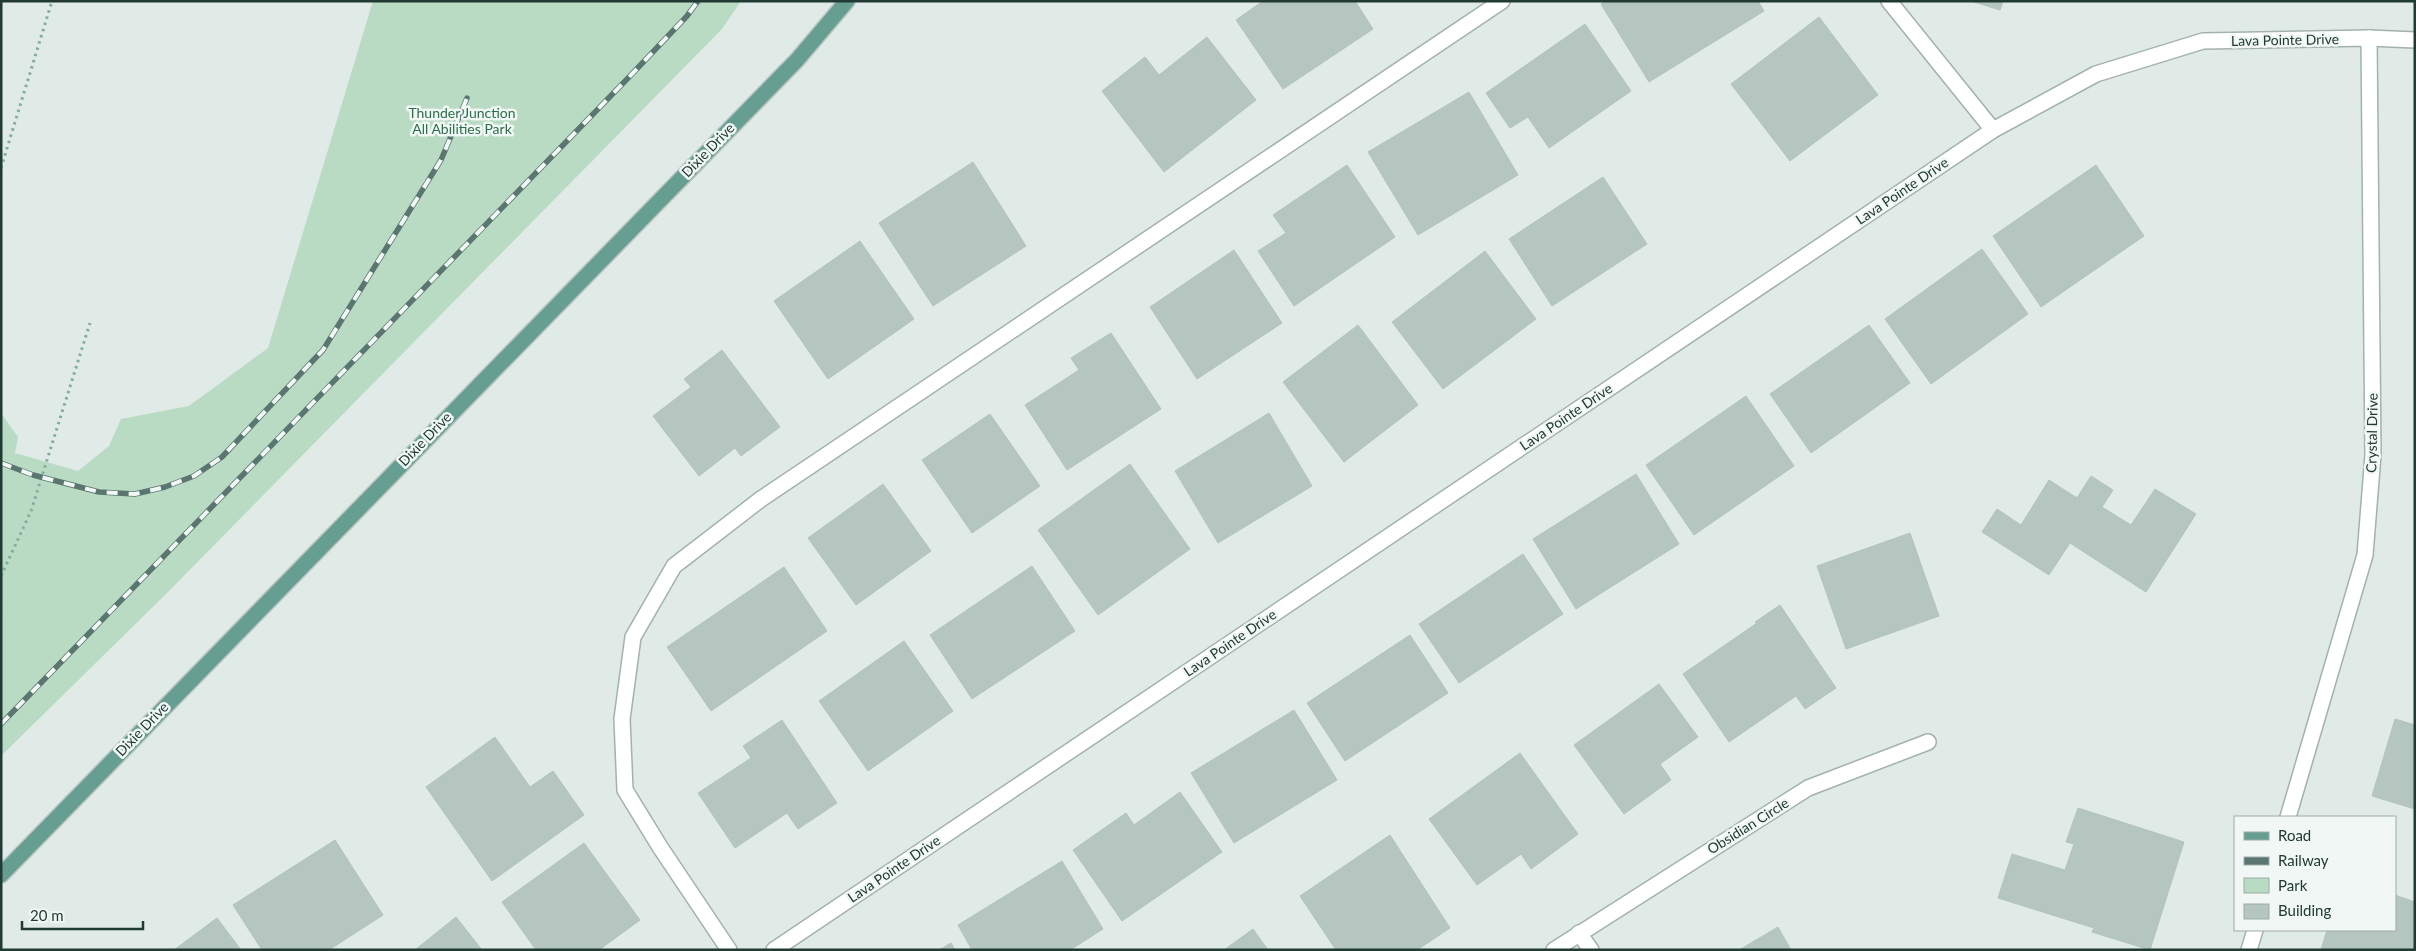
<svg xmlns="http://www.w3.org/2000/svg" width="2416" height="951" font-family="Lato,sans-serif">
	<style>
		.green { fill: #b9dbc4 }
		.building { fill: #b5c5bf; stroke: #b3c3bd }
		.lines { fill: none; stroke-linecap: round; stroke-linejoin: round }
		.minor-casing { stroke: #a3b2ad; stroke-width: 18 }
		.major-casing { stroke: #bcc4c2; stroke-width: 18 }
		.path { stroke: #81ada1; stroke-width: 3; stroke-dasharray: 2.5 4; stroke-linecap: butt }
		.minor { stroke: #fff; stroke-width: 15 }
		.major { stroke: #669e92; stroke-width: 15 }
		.rail-casing { stroke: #5b7570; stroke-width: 5.5 }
		.rail { stroke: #f0f7f4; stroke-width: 4; stroke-dasharray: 11; stroke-linecap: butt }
		.labels { text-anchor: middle; stroke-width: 5; stroke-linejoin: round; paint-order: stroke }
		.street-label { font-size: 14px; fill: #213a34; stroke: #f0f7f4 }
		.park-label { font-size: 14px; fill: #2d6f4a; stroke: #f0f7f4 }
	</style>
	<rect width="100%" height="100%" fill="#e0eae6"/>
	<!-- green -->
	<path class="green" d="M373 1H741L722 29 168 592 1 756V413L18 437 15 453 78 471 109 446 121 419 189 406 268 348Z"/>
	<!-- building -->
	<g class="building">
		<path d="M1263 1H1355L1373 29 1283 89 1236 20Z"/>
		<path d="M1606 1H1758L1764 11 1649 82 1601 4Z"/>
		<path d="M1971 1H2003L2000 10Z"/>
		<path d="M1819 17 1878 95 1790 161 1731 84Z"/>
		<path d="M1585 24 1631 91 1549 148 1528 117 1510 128 1486 93Z"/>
		<path d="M1207 37 1256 100 1164 172 1102 91 1145 57 1159 75Z"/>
		<path d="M1469 92 1518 175 1418 235 1368 152Z"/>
		<path d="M973 162 1026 246 933 306 879 223Z"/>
		<path d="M1347 165 1395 237 1294 306 1258 251 1286 233 1273 215Z"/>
		<path d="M2096 165 2144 236 2041 307 1993 236Z"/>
		<path d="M1603 177 1647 244 1552 306 1509 239Z"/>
		<path d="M860 241 914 319 828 379 774 301Z"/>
		<path d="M1982 249 2028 314 1931 384 1885 319Z"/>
		<path d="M1234 250 1282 323 1197 379 1150 307Z"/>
		<path d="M1485 251 1536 319 1443 389 1392 322Z"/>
		<path d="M1358 325 1418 405 1344 462 1283 382Z"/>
		<path d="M1869 325 1910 383 1811 453 1770 394Z"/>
		<path d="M1111 333 1161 409 1067 470 1025 405 1079 370 1071 358Z"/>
		<path d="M722 350 780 427 741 456 735 448 699 476 653 416 691 387 684 379Z"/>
		<path d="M1746 396 1794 466 1694 535 1646 465Z"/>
		<path d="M1269 413 1312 486 1218 543 1175 471Z"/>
		<path d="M990 414 1040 486 972 533 922 460Z"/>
		<path d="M1130 464 1190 549 1098 615 1038 530Z"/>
		<path d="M1636 474 1679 544 1576 609 1533 539Z"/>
		<path d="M2091 476 2113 490 2102 507 2131 525 2155 489 2196 514 2146 592 2070 543 2049 575 1982 532 1997 509 2021 525 2049 480 2077 498Z"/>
		<path d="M883 484 931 551 856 605 808 538Z"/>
		<path d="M1910 533 1939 616 1846 649 1817 566Z"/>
		<path d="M1523 554 1563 614 1459 683 1419 624Z"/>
		<path d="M1032 566 1075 631 972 699 930 635Z"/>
		<path d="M784 567 827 631 711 711 667 647Z"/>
		<path d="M1780 605 1836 688 1805 709 1796 696 1729 742 1683 674 1757 623 1755 622Z"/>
		<path d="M1410 635 1448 693 1345 761 1307 703Z"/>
		<path d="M904 641 953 711 868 771 819 701Z"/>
		<path d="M1659 684 1698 737 1660 764 1671 780 1624 814 1574 745Z"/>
		<path d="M1294 710 1337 780 1234 843 1191 773Z"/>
		<path d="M2395 719 2415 725V809L2372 796Z"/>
		<path d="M782 720 837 803 798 829 787 813 735 848 698 793 751 758 743 746Z"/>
		<path d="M495 737 530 787 553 771 584 815 492 881 426 787Z"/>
		<path d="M1520 753 1578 834 1531 869 1521 854 1477 885 1429 819Z"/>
		<path d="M1180 792 1222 852 1122 921 1073 850 1126 813 1134 825Z"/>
		<path d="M2078 808 2184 842 2150 950 2092 932 2094 928 1998 898 2012 854 2065 870 2074 844 2066 842Z"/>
		<path d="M1390 835 1450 928 1417 950H1336L1300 896Z"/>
		<path d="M335 840 383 915 329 950H262L233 905Z"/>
		<path d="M584 843 640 920 599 950H536L502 902Z"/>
		<path d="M1062 861 1103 929 1070 950H972L958 925Z"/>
		<path d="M2395 895 2415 902V950H2321L2327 930H2395Z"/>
		<path d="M456 917 482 950H415Z"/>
		<path d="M217 918 241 950H174Z"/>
		<path d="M1778 927 1791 950H1739Z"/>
		<path d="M1253 929 1268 950H1224Z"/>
		<path d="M951 943 955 950H939Z"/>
	</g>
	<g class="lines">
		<defs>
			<g id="minor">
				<path d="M1889 1 1993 130"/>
				<path d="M2288 817 2365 555 2373 455 2369 38"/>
				<path d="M1579 933 1591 950"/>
				<path d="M729 950 660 847 625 790 622 719 633 637 674 566 761 499 1502 1"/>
				<path d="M774 950 1993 130 2096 74 2203 41 2369 38 2415 40"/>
				<path d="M1554 950 1808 788 1928 742"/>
				<path d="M2249 950 2255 930"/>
			</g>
			<path id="major" d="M1 875 797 60 847 1"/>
		</defs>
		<!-- minor casing -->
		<use href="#minor" class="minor-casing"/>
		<!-- major casing -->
		<use href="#major" class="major-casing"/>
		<!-- path -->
		<g class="path">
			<path d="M1 168 52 1"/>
			<path d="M1 576 31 511 90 323"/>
			<path d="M1 578V615"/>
		</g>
		<!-- minor -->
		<use href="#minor" class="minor"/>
		<!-- major -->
		<use href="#major" class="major"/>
		<defs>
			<g id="rail">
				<path d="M1 463 33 475 99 492 135 494 165 487 194 476 222 457 323 350 441 160 467 98"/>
				<path d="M1 724 631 75 687 16 698 1"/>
			</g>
		</defs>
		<!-- rail casing -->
		<use href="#rail" class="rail-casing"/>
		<!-- rail -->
		<use href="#rail" class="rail"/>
	</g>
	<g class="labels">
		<!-- street labels -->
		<g class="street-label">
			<text transform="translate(2285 40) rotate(-1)" y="5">Lava Pointe Drive</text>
			<text transform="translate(708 150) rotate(-46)" y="5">Dixie Drive</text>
			<text transform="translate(1902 191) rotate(-34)" y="5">Lava Pointe Drive</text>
			<text transform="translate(1566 417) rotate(-34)" y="5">Lava Pointe Drive</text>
			<text transform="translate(2372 433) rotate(-89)" y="5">Crystal Drive</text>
			<text transform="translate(425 439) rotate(-46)" y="5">Dixie Drive</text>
			<text transform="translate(1230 643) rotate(-34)" y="5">Lava Pointe Drive</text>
			<text transform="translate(142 729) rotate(-46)" y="5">Dixie Drive</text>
			<text transform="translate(1748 826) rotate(-32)" y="5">Obsidian Circle</text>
			<text transform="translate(894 869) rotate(-34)" y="5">Lava Pointe Drive</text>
		</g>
		<!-- park labels -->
		<g class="park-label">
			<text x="462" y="118">Thunder Junction<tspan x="462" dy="16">All Abilities Park</tspan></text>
		</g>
	</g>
	<!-- border -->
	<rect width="2416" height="951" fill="none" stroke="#213a34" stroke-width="5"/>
	<!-- legend -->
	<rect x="2234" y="816" width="162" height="115" fill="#f0f7f4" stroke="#9daba7"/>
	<rect x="2244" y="832" width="25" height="8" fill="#669e92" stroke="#9daba7"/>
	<text x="2278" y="841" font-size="15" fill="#213a34">Road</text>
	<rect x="2244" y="857" width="25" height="8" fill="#5b7570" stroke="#9daba7"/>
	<text x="2278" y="866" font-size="15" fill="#213a34">Railway</text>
	<rect x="2244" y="878" width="25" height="15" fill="#b9dbc4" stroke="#9daba7"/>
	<text x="2278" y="891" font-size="15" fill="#213a34">Park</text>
	<rect x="2244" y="904" width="25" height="15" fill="#b5c5bf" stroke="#9daba7"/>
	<text x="2278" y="916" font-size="15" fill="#213a34">Building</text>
	<!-- scale -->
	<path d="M22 921v8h121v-8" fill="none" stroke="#213a34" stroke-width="2.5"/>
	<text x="30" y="921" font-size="15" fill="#213a34" stroke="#f0f7f4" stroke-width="4" paint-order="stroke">20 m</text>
</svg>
